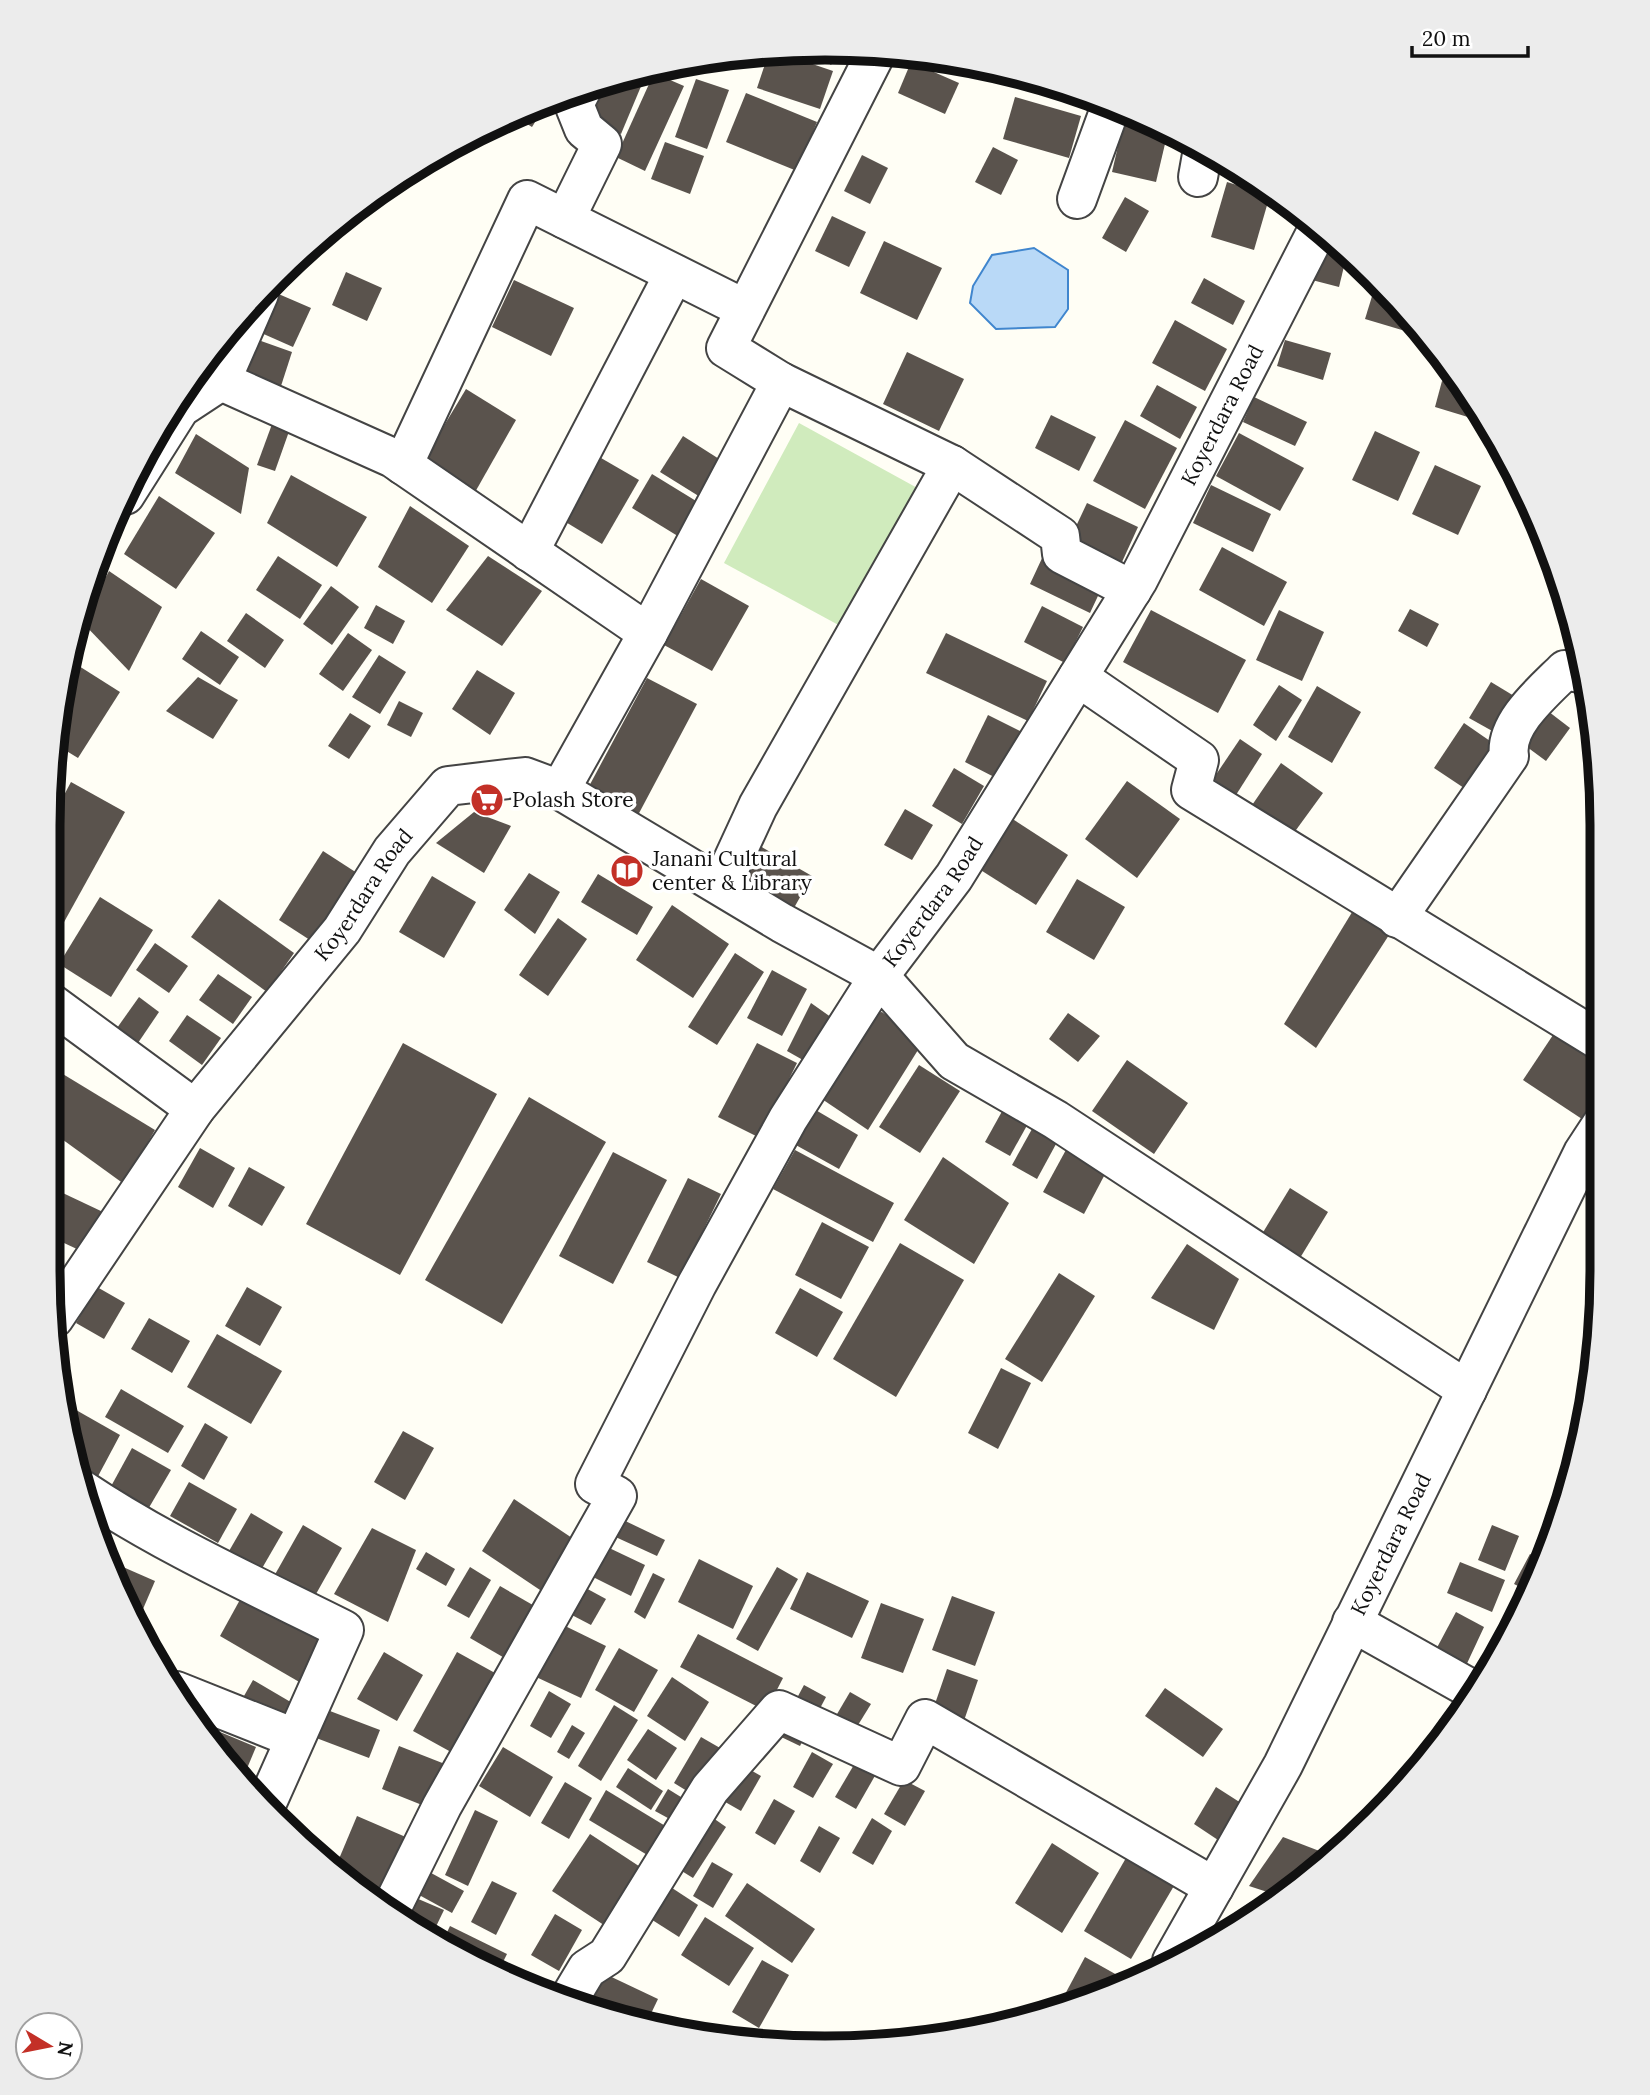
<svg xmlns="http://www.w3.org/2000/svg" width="1650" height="2095" font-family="Lora,serif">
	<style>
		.green { fill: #d0ebbd }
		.water { fill: #b9d9f7; stroke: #4086ce; stroke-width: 2 }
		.building { fill: #5a534d }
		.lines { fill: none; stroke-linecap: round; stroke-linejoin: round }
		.minor-casing { stroke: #444; stroke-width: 42 }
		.minor { stroke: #fff; stroke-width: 38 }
		.labels { text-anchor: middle; stroke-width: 7; stroke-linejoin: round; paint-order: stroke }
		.street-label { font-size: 21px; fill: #111; stroke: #fff }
		.poi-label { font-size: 21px; fill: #111; stroke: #fff; text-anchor: start }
		.rim { fill: none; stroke: #111; stroke-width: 9 }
	</style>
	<rect width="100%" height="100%" fill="#fffef5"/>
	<!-- green -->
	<path class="green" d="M799 423 921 490 844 628 724 563Z"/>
	<!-- water -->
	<path class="water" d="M1034 248 1068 270V309L1055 327 996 329 970 303 973 286 992 255Z"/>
	<!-- building -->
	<g class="building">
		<path d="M832 50H842L831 65 812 51Z"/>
		<path d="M769 52H777L833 71 820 109 757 88Z"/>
		<path d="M911 62 959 83 945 114 898 93Z"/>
		<path d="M647 72 621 134 589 119 606 81Z"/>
		<path d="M1017 72 1084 95 1083 99 1015 80Z"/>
		<path d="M654 73 684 86 645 171 616 157Z"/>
		<path d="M696 79 729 90 707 149 675 137Z"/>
		<path d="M746 93 817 122 797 171 726 142Z"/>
		<path d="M1015 97 1081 116 1069 158 1003 139Z"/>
		<path d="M548 101 532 127 514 116Z"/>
		<path d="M1125 116 1169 127 1156 182 1112 172Z"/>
		<path d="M665 142 704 156 690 194 651 179Z"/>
		<path d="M993 147 1018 160 1001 195 975 182Z"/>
		<path d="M862 155 888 168 870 204 844 191Z"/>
		<path d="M1227 182 1270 195 1254 250 1211 237Z"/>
		<path d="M1125 197 1149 211 1126 252 1102 238Z"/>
		<path d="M832 216 866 232 849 267 815 251Z"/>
		<path d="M1325 233 1347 254 1339 287 1312 280Z"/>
		<path d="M884 241 942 268 917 320 860 293Z"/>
		<path d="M346 272 382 288 367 321 332 305Z"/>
		<path d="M1204 278 1245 301 1233 325 1191 303Z"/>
		<path d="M514 280 574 308 551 356 492 327Z"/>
		<path d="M267 289 311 308 293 347 250 328Z"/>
		<path d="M1373 293 1396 299 1410 312 1416 320 1412 333 1365 319Z"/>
		<path d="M1175 320 1227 349 1205 391 1152 363Z"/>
		<path d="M250 337 292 352 281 386 238 371Z"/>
		<path d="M1285 340 1331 353 1323 380 1277 366Z"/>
		<path d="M907 352 964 379 939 431 883 404Z"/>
		<path d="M1442 381 1464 388 1483 414 1481 421 1435 407Z"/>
		<path d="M1157 385 1197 407 1180 439 1140 416Z"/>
		<path d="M466 389 516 420 474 494 421 464Z"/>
		<path d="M1254 397 1307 422 1295 446 1243 422Z"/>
		<path d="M1051 415 1096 437 1079 471 1035 448Z"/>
		<path d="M275 416 292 423 275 471 257 465Z"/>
		<path d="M1125 420 1177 448 1145 509 1093 481Z"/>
		<path d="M1375 431 1420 452 1398 501 1352 480Z"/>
		<path d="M1239 433 1304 468 1280 511 1216 476Z"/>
		<path d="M196 434 249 468 241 514 175 473Z"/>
		<path d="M683 436 727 464 705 500 660 472Z"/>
		<path d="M601 458 639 480 602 544 564 521Z"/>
		<path d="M1435 465 1481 486 1458 535 1412 514Z"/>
		<path d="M652 474 701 504 681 538 632 508Z"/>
		<path d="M291 475 367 517 337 567 267 523Z"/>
		<path d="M1211 485 1271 514 1253 552 1193 523Z"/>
		<path d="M159 496 215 533 176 589 124 554Z"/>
		<path d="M1087 503 1138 527 1122 562 1071 537Z"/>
		<path d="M410 506 469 546 432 603 378 567Z"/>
		<path d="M1222 547 1287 582 1264 626 1199 590Z"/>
		<path d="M1044 554 1104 583 1090 613 1030 584Z"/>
		<path d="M278 556 322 585 300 619 256 590Z"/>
		<path d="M488 556 542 591 502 646 446 610Z"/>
		<path d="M109 571 162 607 129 671 82 622Z"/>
		<path d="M701 579 749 606 712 671 664 645Z"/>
		<path d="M331 586 359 607 332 645 303 624Z"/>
		<path d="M376 605 405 621 393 644 364 628Z"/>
		<path d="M1042 606 1083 627 1065 663 1024 642Z"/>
		<path d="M1410 609 1439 624 1427 647 1398 631Z"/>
		<path d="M1151 610 1246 660 1218 713 1123 662Z"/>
		<path d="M1279 610 1324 632 1302 681 1256 660Z"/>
		<path d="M246 613 284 640 265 668 227 641Z"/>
		<path d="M201 631 239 657 220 685 182 659Z"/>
		<path d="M348 633 372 650 343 691 319 674Z"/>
		<path d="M946 633 1047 681 1028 721 926 673Z"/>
		<path d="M379 655 406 672 380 714 352 697Z"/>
		<path d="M71 661 120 692 78 758 55 744Z"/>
		<path d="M477 670 515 693 490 735 452 709Z"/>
		<path d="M198 677 238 700 213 739 166 711Z"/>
		<path d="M647 678 697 704 637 817 587 790Z"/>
		<path d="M1491 682 1524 702 1503 737 1469 718Z"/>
		<path d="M1279 685 1302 700 1276 741 1253 725Z"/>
		<path d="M1317 686 1361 712 1332 763 1288 737Z"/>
		<path d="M399 701 423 713 411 737 387 725Z"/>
		<path d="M1540 705 1570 728 1546 761 1516 739Z"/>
		<path d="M350 713 371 726 349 759 328 746Z"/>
		<path d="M988 715 1024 733 1000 780 965 762Z"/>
		<path d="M1464 723 1503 750 1473 794 1434 768Z"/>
		<path d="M1240 739 1262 754 1236 795 1213 779Z"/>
		<path d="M1281 763 1323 793 1288 841 1248 811Z"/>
		<path d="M954 768 984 786 962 824 932 806Z"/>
		<path d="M1127 781 1180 819 1137 878 1085 839Z"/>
		<path d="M71 782 125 812 48 951 49 823Z"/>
		<path d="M905 809 933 825 912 860 884 845Z"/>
		<path d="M474 812 511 826 484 873 436 843Z"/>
		<path d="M1011 818 1068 855 1036 905 979 869Z"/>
		<path d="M753 842 812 876 786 922 728 888Z"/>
		<path d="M323 851 357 873 313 942 279 920Z"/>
		<path d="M1601 852V886L1588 879Z"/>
		<path d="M529 873 560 892 535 934 504 910Z"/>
		<path d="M598 874 653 907 637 935 581 902Z"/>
		<path d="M432 876 476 902 444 958 399 932Z"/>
		<path d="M1077 879 1125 907 1094 960 1046 932Z"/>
		<path d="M100 897 153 930 111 997 59 964Z"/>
		<path d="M219 899 294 953 267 992 191 937Z"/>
		<path d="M672 905 729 944 693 998 636 960Z"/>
		<path d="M1354 909 1389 935 1316 1048 1284 1024Z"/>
		<path d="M558 918 587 939 548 996 519 975Z"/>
		<path d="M155 943 188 966 169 993 136 970Z"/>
		<path d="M735 953 764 972 717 1045 688 1027Z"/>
		<path d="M772 970 807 989 782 1036 747 1018Z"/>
		<path d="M218 974 252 997 233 1024 199 1000Z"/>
		<path d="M139 997 159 1012 138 1043 117 1028Z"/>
		<path d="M811 1003 835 1020 810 1064 787 1051Z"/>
		<path d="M882 1012 923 1042 868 1130 810 1091 856 1017Z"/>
		<path d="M1068 1013 1100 1036 1078 1062 1049 1039Z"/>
		<path d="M187 1015 221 1038 202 1065 169 1041Z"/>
		<path d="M1559 1026 1602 1055V1090L1582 1119 1523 1080Z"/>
		<path d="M403 1043 497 1094 400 1275 306 1224Z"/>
		<path d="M757 1043 797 1063 760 1138 718 1117Z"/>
		<path d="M1127 1060 1188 1103 1154 1154 1092 1111Z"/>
		<path d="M48 1065 155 1130 124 1184 48 1129Z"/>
		<path d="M919 1065 960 1091 920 1153 879 1127Z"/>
		<path d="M529 1097 606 1142 502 1324 425 1280Z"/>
		<path d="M1010 1097 1035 1111 1010 1156 985 1142Z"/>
		<path d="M814 1109 858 1135 839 1169 794 1144Z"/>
		<path d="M1037 1120 1062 1133 1037 1179 1012 1165Z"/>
		<path d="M1073 1137 1113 1159 1084 1214 1043 1192Z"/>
		<path d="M200 1148 235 1168 213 1208 178 1187Z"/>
		<path d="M795 1150 894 1203 873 1242 773 1189Z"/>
		<path d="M613 1152 667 1180 613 1284 559 1256Z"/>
		<path d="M943 1157 1009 1203 974 1264 904 1220Z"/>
		<path d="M249 1167 285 1187 262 1226 228 1206Z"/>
		<path d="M688 1178 721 1194 680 1278 647 1262Z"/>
		<path d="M48 1186 103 1212 79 1250 47 1235Z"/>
		<path d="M1290 1188 1328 1212 1300 1258 1262 1234Z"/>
		<path d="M822 1222 869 1247 841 1299 795 1275Z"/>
		<path d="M900 1243 964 1280 896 1397 833 1359Z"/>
		<path d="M1187 1244 1239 1279 1214 1330 1151 1298Z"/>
		<path d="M1059 1273 1095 1296 1042 1382 1005 1359Z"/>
		<path d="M97 1287 125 1303 104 1339 76 1323Z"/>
		<path d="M247 1287 282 1307 260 1346 225 1326Z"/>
		<path d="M800 1288 843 1312 817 1357 775 1333Z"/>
		<path d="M149 1318 190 1341 172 1373 131 1349Z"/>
		<path d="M217 1334 282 1371 251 1424 187 1387Z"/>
		<path d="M1001 1368 1031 1383 998 1449 968 1433Z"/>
		<path d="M121 1389 184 1426 168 1453 105 1417Z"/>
		<path d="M69 1406 120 1435 96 1480 73 1467 66 1411Z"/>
		<path d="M205 1423 228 1437 204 1480 181 1466Z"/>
		<path d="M403 1431 434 1448 405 1500 374 1482Z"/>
		<path d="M132 1448 171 1470 147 1511 109 1490Z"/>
		<path d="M189 1482 237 1509 218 1543 170 1516Z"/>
		<path d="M514 1499 581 1544 546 1594 482 1551Z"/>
		<path d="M251 1513 283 1532 257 1577 225 1558Z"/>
		<path d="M617 1517 665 1540 657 1556 609 1534Z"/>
		<path d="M303 1525 342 1548 312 1601 273 1578Z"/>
		<path d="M1492 1525 1519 1536 1505 1571 1478 1560Z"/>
		<path d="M372 1528 416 1550 388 1622 334 1594Z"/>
		<path d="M605 1546 645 1565 631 1596 591 1576Z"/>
		<path d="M426 1552 455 1569 446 1586 416 1569Z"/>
		<path d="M1530 1554 1545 1561 1530 1592 1514 1584Z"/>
		<path d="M699 1559 753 1586 733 1629 678 1602Z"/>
		<path d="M1460 1562 1505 1580 1492 1612 1447 1593Z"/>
		<path d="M123 1567 155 1581 137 1623 118 1578Z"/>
		<path d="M470 1567 491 1580 469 1618 447 1606Z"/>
		<path d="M777 1567 798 1579 758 1651 736 1639Z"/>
		<path d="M807 1572 869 1601 852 1638 790 1609Z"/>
		<path d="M653 1573 665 1579 645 1619 634 1612Z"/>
		<path d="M500 1586 538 1608 508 1660 470 1638Z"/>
		<path d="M582 1586 606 1599 591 1625 568 1613Z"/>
		<path d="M247 1587 329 1634 301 1683 220 1636Z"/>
		<path d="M1518 1594 1526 1598 1510 1626 1503 1622Z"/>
		<path d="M952 1596 995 1612 975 1666 932 1650Z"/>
		<path d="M881 1603 924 1619 903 1673 861 1658Z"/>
		<path d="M1456 1612 1484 1627 1463 1672 1432 1657Z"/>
		<path d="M559 1623 606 1646 581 1698 534 1676Z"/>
		<path d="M698 1634 783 1678 766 1711 680 1667Z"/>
		<path d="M619 1648 658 1670 634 1712 595 1690Z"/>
		<path d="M384 1652 423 1675 397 1721 357 1699Z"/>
		<path d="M457 1652 504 1678 460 1757 413 1731Z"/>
		<path d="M947 1669 978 1680 958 1738 927 1727Z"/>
		<path d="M672 1677 709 1702 685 1741 647 1716Z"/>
		<path d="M253 1680 294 1704 271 1745 230 1721Z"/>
		<path d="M804 1685 826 1697 800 1746 777 1735Z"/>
		<path d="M1165 1688 1223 1729 1203 1757 1145 1716Z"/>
		<path d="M549 1691 571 1704 551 1738 530 1726Z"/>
		<path d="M850 1692 871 1704 850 1738 830 1726Z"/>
		<path d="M614 1705 638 1720 601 1781 578 1766Z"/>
		<path d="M322 1708 380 1730 369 1758 311 1736Z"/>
		<path d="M572 1725 585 1733 569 1759 557 1752Z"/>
		<path d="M208 1727 256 1747 243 1778 206 1730Z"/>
		<path d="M648 1729 677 1748 656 1780 627 1760Z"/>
		<path d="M701 1737 727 1752 700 1799 674 1783Z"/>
		<path d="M399 1746 450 1766 432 1809 382 1789Z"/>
		<path d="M503 1747 553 1777 530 1817 479 1786Z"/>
		<path d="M812 1752 833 1764 813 1798 793 1787Z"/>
		<path d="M855 1763 876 1774 856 1809 835 1797Z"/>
		<path d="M740 1764 761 1776 741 1811 720 1799Z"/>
		<path d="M628 1768 663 1791 651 1810 616 1787Z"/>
		<path d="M904 1780 925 1791 905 1826 884 1814Z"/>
		<path d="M565 1782 592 1798 569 1839 541 1823Z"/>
		<path d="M1216 1787 1241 1803 1218 1840 1194 1824Z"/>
		<path d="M668 1789 689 1802 677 1823 655 1811Z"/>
		<path d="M606 1790 667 1827 649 1856 589 1820Z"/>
		<path d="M774 1799 795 1811 775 1845 755 1833Z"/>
		<path d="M475 1810 498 1821 468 1886 445 1875Z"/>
		<path d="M706 1813 726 1827 693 1878 672 1865Z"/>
		<path d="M357 1816 408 1838 381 1899 336 1866Z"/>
		<path d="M872 1818 892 1831 873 1865 852 1853Z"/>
		<path d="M819 1826 840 1838 820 1873 800 1861Z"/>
		<path d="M590 1834 651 1874 613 1931 552 1891Z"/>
		<path d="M1283 1837 1335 1857 1280 1896 1249 1886Z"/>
		<path d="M1052 1843 1099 1873 1062 1933 1015 1903Z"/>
		<path d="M1130 1851 1178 1879 1131 1959 1084 1931Z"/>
		<path d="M712 1862 733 1874 713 1908 693 1896Z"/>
		<path d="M422 1868 464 1891 452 1913 410 1890Z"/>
		<path d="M492 1881 517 1893 496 1935 471 1922Z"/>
		<path d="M747 1883 815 1929 792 1963 725 1916Z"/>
		<path d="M666 1884 698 1905 679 1937 646 1916Z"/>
		<path d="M409 1895 444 1910 430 1939 400 1916Z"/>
		<path d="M555 1914 582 1930 559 1971 531 1955Z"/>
		<path d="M705 1917 754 1948 729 1986 681 1955Z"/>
		<path d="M450 1926 507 1954 499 1970 441 1945Z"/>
		<path d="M1085 1957 1126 1980 1071 2003 1063 1998Z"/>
		<path d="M762 1960 789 1975 759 2028 732 2012Z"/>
		<path d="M601 1972 658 1999 646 2024 623 2021 585 2005Z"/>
	</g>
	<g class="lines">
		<defs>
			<g id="minor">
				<path d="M1198 177 1203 149"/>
				<path d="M1077 199 1111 106"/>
				<path d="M565 219 602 144 584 129 574 104 583 87"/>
				<path d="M221 381 393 458 648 633"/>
				<path d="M403 465 527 200 745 309"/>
				<path d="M952 465 1060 536 1062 554 1132 590"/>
				<path d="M125 495 180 408 221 381 259 294"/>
				<path d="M529 552 674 274"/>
				<path d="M1078 677 1199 760 1191 790 1602 1042"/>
				<path d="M560 790 648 633 781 382 726 348 878 49"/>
				<path d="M722 884 758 806 952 465 781 382"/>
				<path d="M1397 918 1509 756C1504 724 1544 691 1565 670L1584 674"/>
				<path d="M48 1001 195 1109"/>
				<path id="s1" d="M54 1318 195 1109 342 930 392 851 448 786 525 777 560 790 782 923 879 976 954 877 1138 580 1319 227"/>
				<path d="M81 1489C163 1544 256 1586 344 1630L265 1807"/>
				<path d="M1352 1622 1473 1690"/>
				<path d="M176 1691 294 1738"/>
				<path d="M391 1909 442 1806 617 1496 595 1484 697 1284 788 1119 879 976 954 1061 1056 1120 1467 1390"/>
				<path id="s2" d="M1172 1961 1283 1765 1583 1153 1602 1124"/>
				<path d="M569 1999 587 1969 607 1956 710 1789 779 1710 901 1766 925 1719 1214 1887"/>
			</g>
		</defs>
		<!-- minor casing -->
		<use href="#minor" class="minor-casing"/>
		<!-- minor -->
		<use href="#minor" class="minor"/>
	</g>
	<!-- icons -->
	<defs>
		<symbol id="supermarket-disc" viewBox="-11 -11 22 22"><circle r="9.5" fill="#c33027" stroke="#fff"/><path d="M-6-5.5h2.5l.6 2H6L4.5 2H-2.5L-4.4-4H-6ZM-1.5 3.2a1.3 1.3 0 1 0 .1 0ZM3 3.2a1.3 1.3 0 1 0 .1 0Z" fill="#fff"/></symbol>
		<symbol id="library-disc" viewBox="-11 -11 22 22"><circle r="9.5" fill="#c33027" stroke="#fff"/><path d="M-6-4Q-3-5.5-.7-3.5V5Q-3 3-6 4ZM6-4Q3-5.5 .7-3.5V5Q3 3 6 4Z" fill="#fff"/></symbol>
	</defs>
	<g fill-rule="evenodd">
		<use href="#supermarket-disc" x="468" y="781" width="38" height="38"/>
		<use href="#library-disc" x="608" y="852" width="38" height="38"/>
	</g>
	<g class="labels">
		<!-- street labels -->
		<g class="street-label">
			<text dy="7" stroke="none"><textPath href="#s1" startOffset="1806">Koyerdara Road</textPath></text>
			<text dy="7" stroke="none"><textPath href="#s1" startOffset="525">Koyerdara Road</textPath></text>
			<text dy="7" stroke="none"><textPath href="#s1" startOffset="1239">Koyerdara Road</textPath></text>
			<text dy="7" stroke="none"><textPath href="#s2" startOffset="471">Koyerdara Road</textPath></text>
		</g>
		<!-- poi labels -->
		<g class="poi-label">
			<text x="512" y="807">Polash Store</text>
			<text x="652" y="866">Janani Cultural<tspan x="652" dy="24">center &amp; Library</tspan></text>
		</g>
	</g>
	<!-- crop -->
	<path d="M0 0H1650V2095H0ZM825 60H825A765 765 0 0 1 1590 825V1271A765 765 0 0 1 825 2036H825A765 765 0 0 1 60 1271V825A765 765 0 0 1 825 60Z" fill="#ececec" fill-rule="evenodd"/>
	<path class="rim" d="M825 60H825A765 765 0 0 1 1590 825V1271A765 765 0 0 1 825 2036H825A765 765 0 0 1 60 1271V825A765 765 0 0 1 825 60Z"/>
	<!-- north arrow -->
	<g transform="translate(49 2046) rotate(100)"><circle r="33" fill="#ffffff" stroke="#a0a0a0" stroke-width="2"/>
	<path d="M0-5L12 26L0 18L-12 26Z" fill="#c33027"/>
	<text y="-10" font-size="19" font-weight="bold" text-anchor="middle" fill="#111111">N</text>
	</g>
	<!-- scale -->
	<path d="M1412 46v10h116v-10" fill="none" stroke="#111111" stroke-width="3.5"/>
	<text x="1422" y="46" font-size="21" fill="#111111" stroke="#ffffff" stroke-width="5" paint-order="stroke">20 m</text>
</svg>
